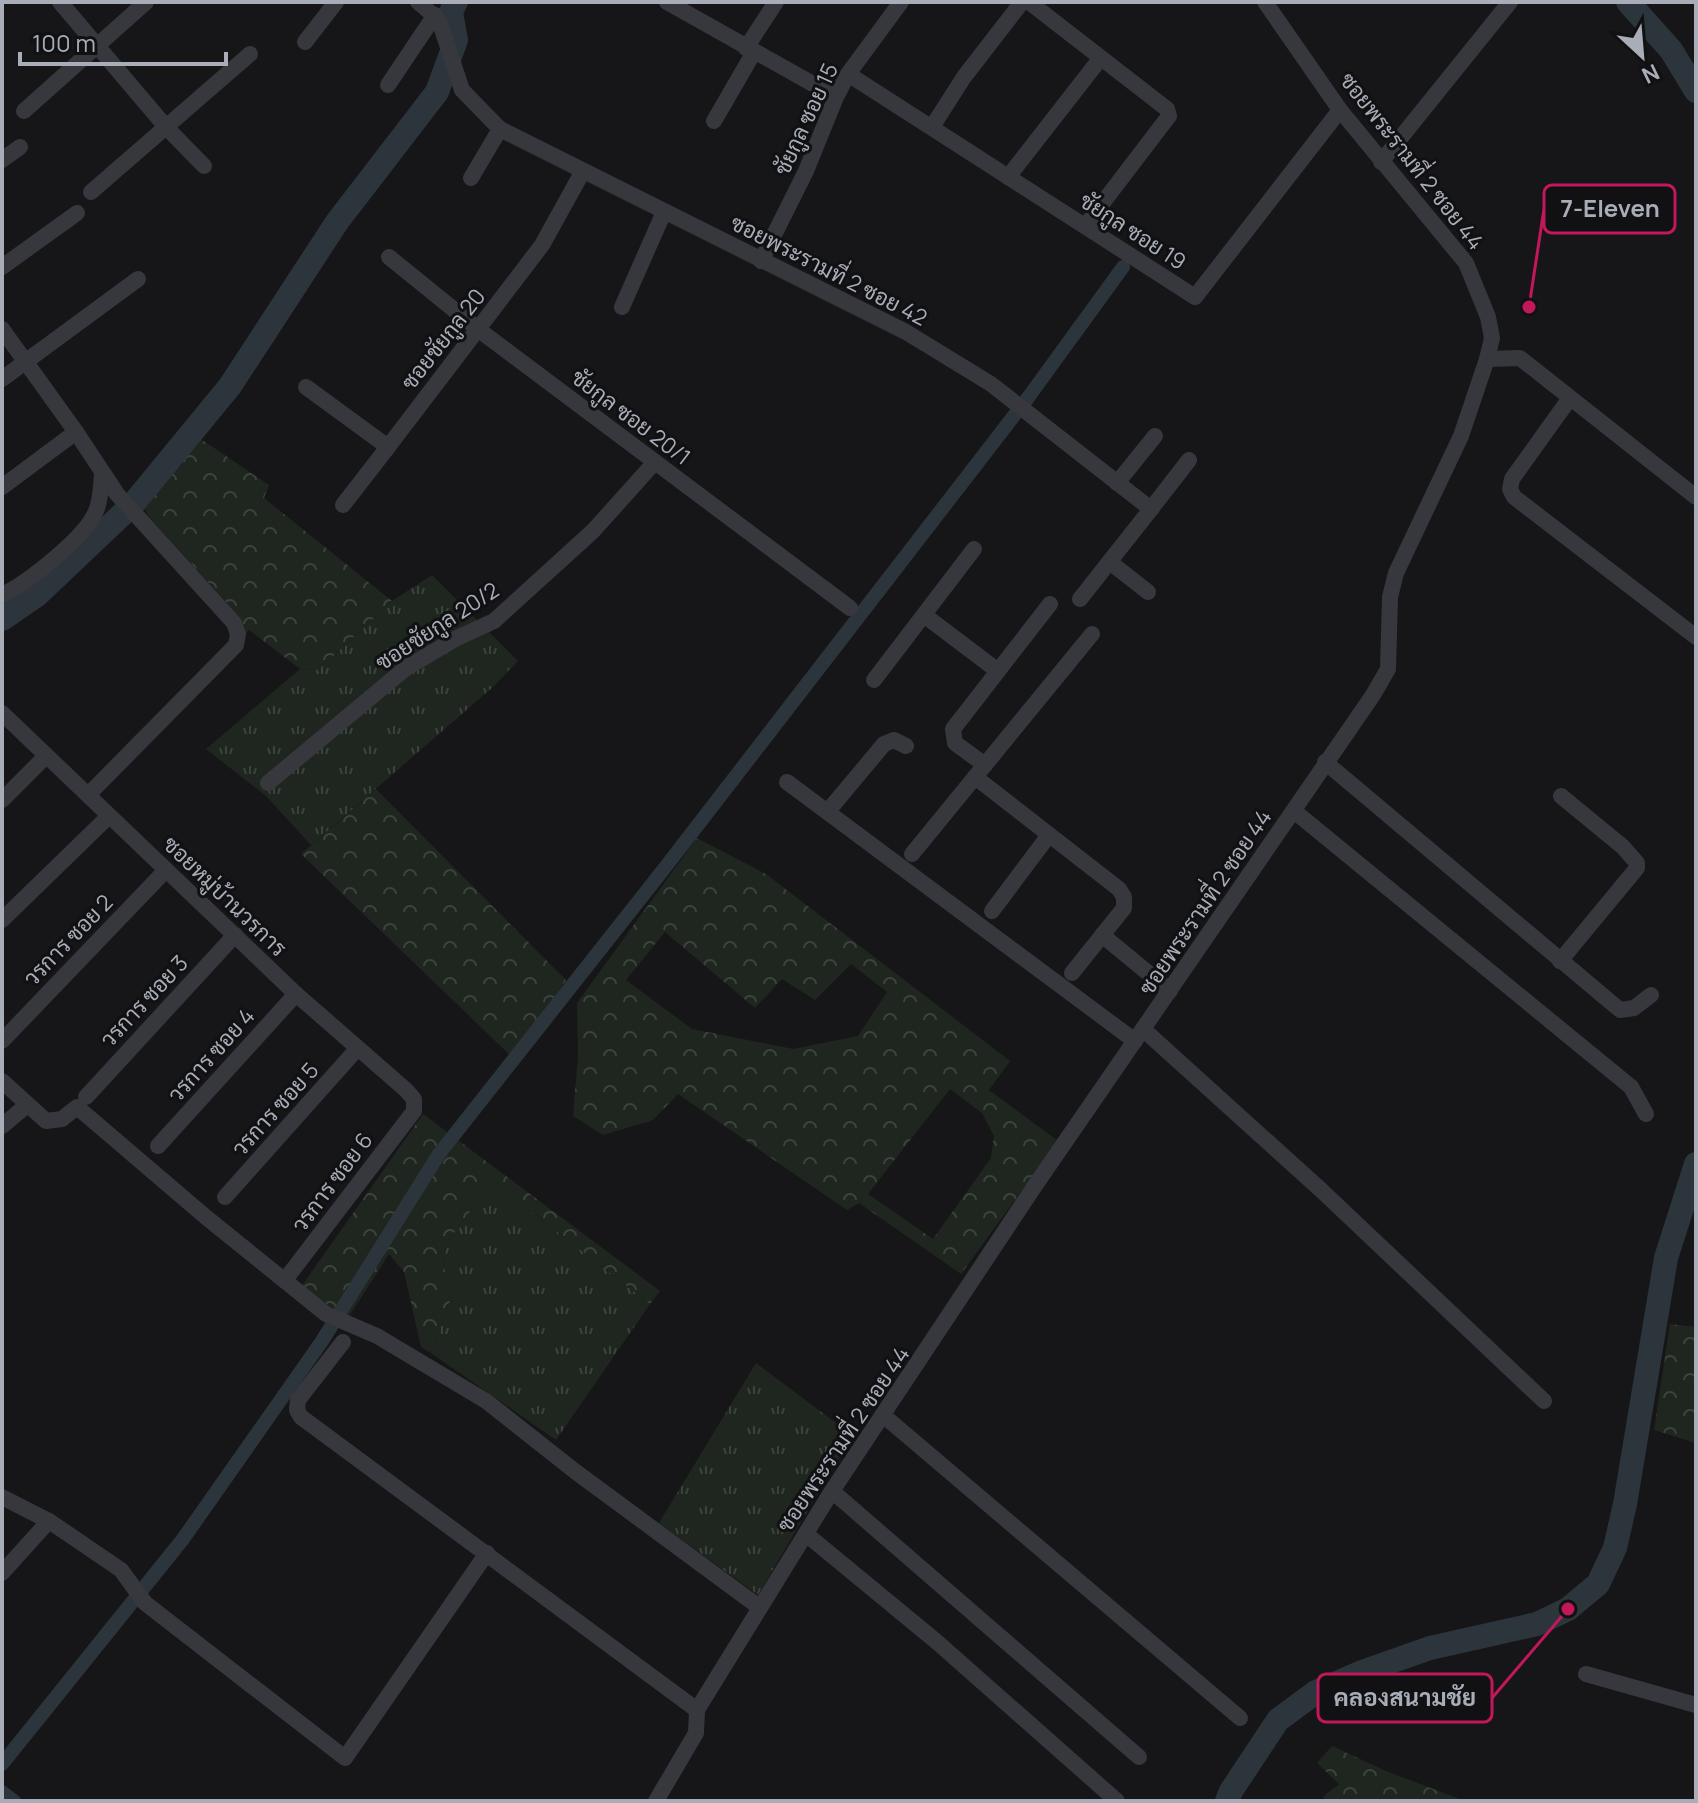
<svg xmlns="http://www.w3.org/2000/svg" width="1698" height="1803" font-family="Manrope,Sarabun,sans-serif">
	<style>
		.grass { fill: url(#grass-tufts) }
		.forest { fill: url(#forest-crowns); fill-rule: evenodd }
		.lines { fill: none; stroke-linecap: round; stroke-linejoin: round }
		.canal { stroke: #2c353c; stroke-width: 14 }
		.river { stroke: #2c353c; stroke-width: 24 }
		.street { stroke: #37383d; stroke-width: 16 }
		.labels { text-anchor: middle; stroke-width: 6; stroke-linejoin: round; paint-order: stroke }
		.street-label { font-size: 22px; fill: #a8adb8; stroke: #111113 }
		.leader { fill: none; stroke: #c2185b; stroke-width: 3 }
		.callout-dot { fill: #c2185b; stroke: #111113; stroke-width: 3 }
		.callout { fill: #111113; stroke: #c2185b; stroke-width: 3 }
		.callout-label { font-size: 24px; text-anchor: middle; font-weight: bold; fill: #a8adb8 }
	</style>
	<defs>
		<pattern id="grass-tufts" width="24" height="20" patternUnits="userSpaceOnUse" patternTransform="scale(2)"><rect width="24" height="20" fill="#1e261f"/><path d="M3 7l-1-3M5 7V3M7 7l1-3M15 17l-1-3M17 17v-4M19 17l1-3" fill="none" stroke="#3c433d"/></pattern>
		<pattern id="forest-crowns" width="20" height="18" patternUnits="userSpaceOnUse" patternTransform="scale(2)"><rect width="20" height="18" fill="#1e261f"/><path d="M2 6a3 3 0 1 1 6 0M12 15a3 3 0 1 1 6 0" fill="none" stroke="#3c433d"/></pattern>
	</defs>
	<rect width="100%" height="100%" fill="#161618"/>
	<!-- grass -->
	<g class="grass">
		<path d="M432 575 518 661 493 687 311 845 266 796 206 749 300 669 318 670 392 601Z"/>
		<path d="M492 1181 650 1304 556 1440 431 1353 452 1296 444 1267 446 1244Z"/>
		<path d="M756 1363 852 1435 758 1595 659 1523Z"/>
	</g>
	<!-- forest -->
	<g class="forest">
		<path d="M192 433 269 485 264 498 392 601 318 670 300 669 249 630 241 638 226 602 150 518 144 508Z"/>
		<path d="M376 789 566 980 514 1059 301 854Z"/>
		<path d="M697 838 766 874 1010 1061 989 1090 1058 1141 961 1274 859 1203 847 1210 678 1094 653 1120 603 1135 573 1116 578 1056 577 1003ZM665 932 755 1008 782 979 815 1000 851 964 887 992 858 1036 793 1049 692 1029 626 980ZM950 1089 982 1113 994 1136 991 1158 933 1239 868 1194Z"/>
		<path d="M423 1114 660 1291 650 1304 492 1181 446 1244 444 1267 452 1296 431 1353 421 1347 404 1272 389 1254 348 1318 301 1287Z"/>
		<path d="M1670 1324 1696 1327V1443L1654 1430Z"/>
		<path d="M1332 1746 1386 1771 1465 1801H1327L1323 1797 1339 1784 1317 1763Z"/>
	</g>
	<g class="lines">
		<!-- canal -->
		<g class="canal">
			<path d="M2 1764 183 1539 322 1341 439 1154 667 865 1030 395 1123 267"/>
			<path d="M2 1792 14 1801"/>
		</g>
		<!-- river -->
		<g class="river">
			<path d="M1628 2 1671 50 1696 91"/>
			<path d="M2 619 37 595 133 504 230 386 337 222 437 92 456 40 451 12 456 2"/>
			<path d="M1227 1801 1231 1791 1278 1720 1316 1692 1362 1672 1430 1648 1537 1624 1568 1609 1598 1584 1615 1548 1625 1504 1666 1258 1696 1164"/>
		</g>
		<!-- street -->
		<g class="street">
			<path d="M60 2 166 127 204 166"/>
			<path d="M418 2 439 20 462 90 500 129 906 332 991 384 1151 509 1080 599"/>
			<path d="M667 2 836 97"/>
			<path d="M1029 2 1167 109 1169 116 1085 226"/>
			<path d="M305 42 336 2"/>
			<path d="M746 48 776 2"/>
			<path d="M848 74 1195 297 1340 110"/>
			<path d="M388 85 435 15"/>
			<path d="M24 111 146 2"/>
			<path d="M714 121 754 52"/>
			<path d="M932 127 964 77 1022 2"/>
			<path d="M2 160 20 147"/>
			<path d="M1381 162 1510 2"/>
			<path d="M1008 177 1100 59"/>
			<path d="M471 178 500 129"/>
			<path d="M91 192 250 54"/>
			<path d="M389 257 479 330 850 608"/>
			<path d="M761 261 806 171 836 97 848 74 901 2"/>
			<path d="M2 267 77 213"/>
			<path d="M622 307 664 212"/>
			<path d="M2 329 76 432 117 494 234 623 238 634 236 645 88 795"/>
			<path d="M1487 359 1520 358 1696 497"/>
			<path d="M2 379 138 279"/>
			<path d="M306 387 388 447 542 245 583 171"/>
			<path d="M1570 398 1512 479 1510 489 1514 497 1696 637"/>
			<path d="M1117 483 1155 436"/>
			<path d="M2 487 76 432"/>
			<path d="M343 505 388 447"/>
			<path d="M1151 509 1189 460"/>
			<path d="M1111 563 1148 592"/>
			<path d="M2 595C27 583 86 537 96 511 101 500 101 485 102 473"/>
			<path d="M924 615 998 671"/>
			<path d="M874 680 974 549"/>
			<path d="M2 713 296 994 406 1090 414 1099V1111L285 1280"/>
			<path d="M1325 762 1620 1010 1634 1008 1651 995"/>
			<path d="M985 765 955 743 953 729 1050 604"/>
			<path d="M975 777 1119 889 1124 897V908L1072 973"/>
			<path d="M787 782 1135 1041"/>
			<path d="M268 783 406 668 455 639 494 621 593 531 655 462"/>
			<path d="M2 800 46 756"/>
			<path d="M828 811 884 744 894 740 906 746"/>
			<path d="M1294 811 1631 1087 1646 1114"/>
			<path d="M912 854 1092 634"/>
			<path d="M992 911 1049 835"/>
			<path d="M2 920 109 816"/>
			<path d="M1102 935 1170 991"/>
			<path d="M1560 961 1637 868V863L1623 847 1561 796"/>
			<path d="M1144 1030 1321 1190 1544 1401"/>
			<path d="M2 1041 166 870"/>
			<path d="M2 1081 46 1121 62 1119 77 1107 207 1218 326 1314 377 1336 486 1401 576 1472 759 1607"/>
			<path d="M86 1097 235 935"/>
			<path d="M2 1126 27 1105"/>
			<path d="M158 1146 296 994"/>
			<path d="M225 1197 357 1049"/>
			<path d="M343 1342 298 1400 297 1410 301 1417 697 1710"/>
			<path d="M884 1416 1240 1718"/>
			<path d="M832 1491 1139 1757"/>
			<path d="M2 1497 49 1521 121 1570 145 1603 345 1758 487 1553"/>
			<path d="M806 1534 937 1642 1117 1801"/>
			<path d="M2 1573 49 1521"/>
			<path d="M1586 1674 1696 1705"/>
			<path d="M656 1801 696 1733 697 1710 832 1491 1034 1187 1373 695 1388 669 1390 597 1396 573 1461 436 1487 359 1492 338 1488 317 1466 263 1340 110 1265 2"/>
		</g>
	</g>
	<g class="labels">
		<!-- street labels -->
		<g class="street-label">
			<text transform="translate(806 119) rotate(-65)" y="8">ชัยกูล ซอย 15</text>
			<text transform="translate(1412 161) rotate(52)" y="8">ซอยพระรามที่ 2 ซอย 44</text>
			<text transform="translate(1133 231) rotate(33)" y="8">ชัยกูล ซอย 19</text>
			<text transform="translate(829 270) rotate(27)" y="8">ซอยพระรามที่ 2 ซอย 42</text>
			<text transform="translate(443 339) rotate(-52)" y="8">ซอยชัยกูล 20</text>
			<text transform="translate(631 417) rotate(37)" y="8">ชัยกูล ซอย 20/1</text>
			<text transform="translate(437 626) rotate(-33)" y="8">ซอยชัยกูล 20/2</text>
			<text transform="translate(225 896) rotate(44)" y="8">ซอยหมู่บ้านวรการ</text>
			<text transform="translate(1205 902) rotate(-56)" y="8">ซอยพระรามที่ 2 ซอย 44</text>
			<text transform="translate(68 940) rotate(-46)" y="8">วรการ ซอย 2</text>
			<text transform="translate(144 1001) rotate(-47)" y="8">วรการ ซอย 3</text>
			<text transform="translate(211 1055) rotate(-48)" y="8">วรการ ซอย 4</text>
			<text transform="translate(275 1109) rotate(-48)" y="8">วรการ ซอย 5</text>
			<text transform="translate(332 1182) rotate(-53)" y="8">วรการ ซอย 6</text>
			<text transform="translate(843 1439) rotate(-56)" y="8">ซอยพระรามที่ 2 ซอย 44</text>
		</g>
	</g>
	<!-- callouts -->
	<path class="leader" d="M1529 307L1544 209M1568 1609L1492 1698"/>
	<g class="callout-dot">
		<circle cx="1529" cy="307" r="8"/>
		<circle cx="1568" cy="1609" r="8"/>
	</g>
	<g class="callout">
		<rect x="1544" y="185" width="131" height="48" rx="8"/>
		<rect x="1318" y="1674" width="174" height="48" rx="8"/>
	</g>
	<g class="callout-label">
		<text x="1610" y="217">7-Eleven</text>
		<text x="1405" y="1706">คลองสนามชัย</text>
	</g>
	<!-- border -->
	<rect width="1698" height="1803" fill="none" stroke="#a8adb8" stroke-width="8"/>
	<!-- north arrow -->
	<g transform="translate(1642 56) rotate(154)" stroke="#111113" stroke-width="6" paint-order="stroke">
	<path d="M0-6L14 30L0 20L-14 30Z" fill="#a8adb8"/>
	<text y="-12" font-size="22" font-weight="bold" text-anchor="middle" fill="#a8adb8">N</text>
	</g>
	<!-- scale -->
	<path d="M20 52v12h206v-12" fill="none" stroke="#a8adb8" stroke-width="4"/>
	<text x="32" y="52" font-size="24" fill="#a8adb8" stroke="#111113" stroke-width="6" paint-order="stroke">100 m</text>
</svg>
